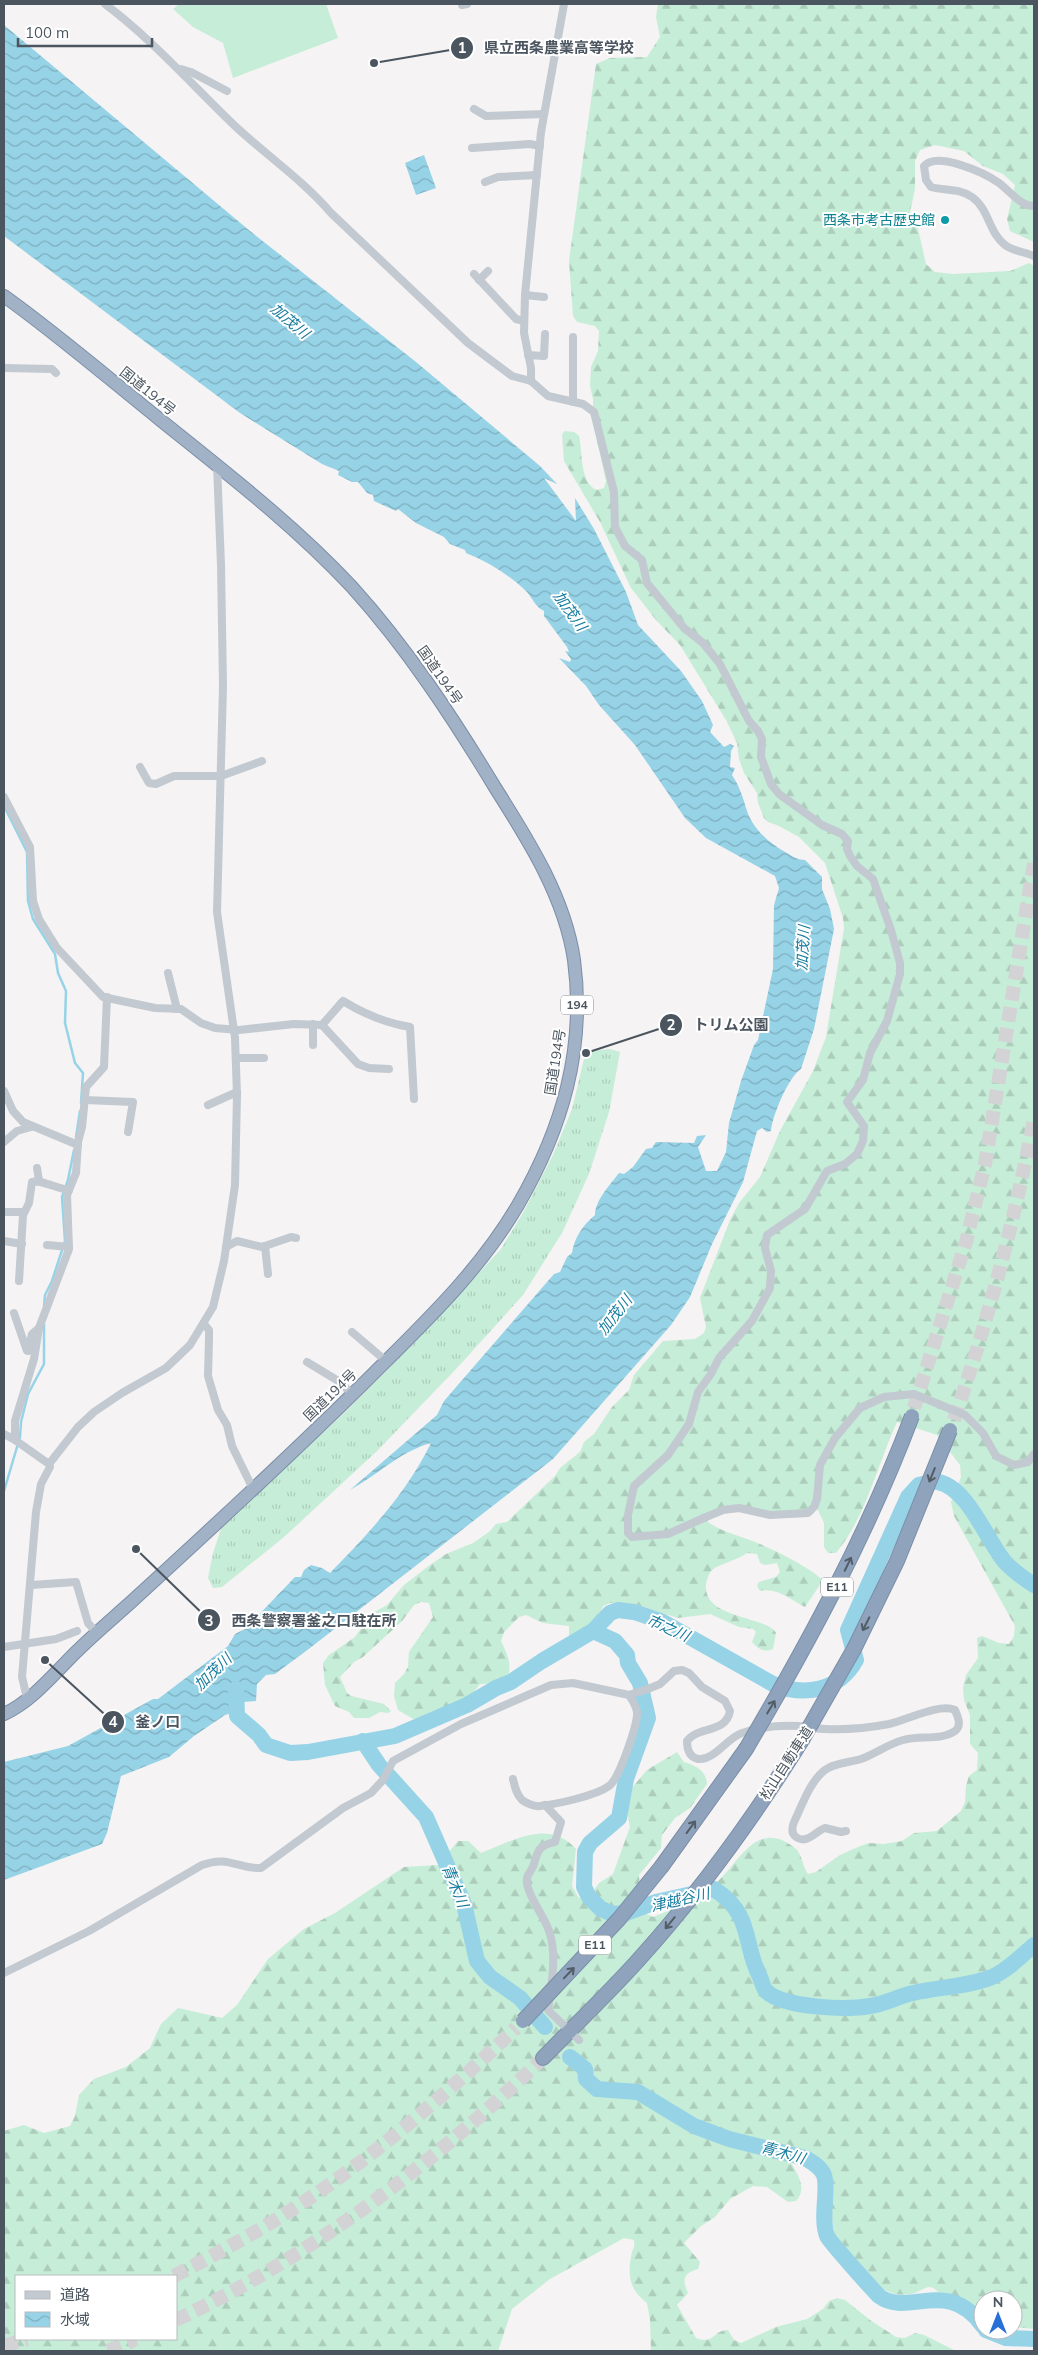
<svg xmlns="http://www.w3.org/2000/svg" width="1038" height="2355" font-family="Mulish,'Noto Sans JP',sans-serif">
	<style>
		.grass { fill: url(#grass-tufts) }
		.forest { fill: url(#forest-firs); fill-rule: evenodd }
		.pitch { fill: #c6edd7 }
		.water { fill: url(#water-waves) }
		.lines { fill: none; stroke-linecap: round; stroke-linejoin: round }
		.stream { stroke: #97d3e7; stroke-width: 2.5 }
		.river { stroke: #97d3e7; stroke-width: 16 }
		.motorway-tunnel { stroke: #d3d3d5; stroke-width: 14; stroke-dasharray: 14 7; stroke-linecap: butt }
		.trunk-casing { stroke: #7a8ea9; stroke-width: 14 }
		.motorway-casing { stroke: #7a8ea9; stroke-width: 16 }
		.minor { stroke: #c2c9d0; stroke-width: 8 }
		.trunk { stroke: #a2b2c6; stroke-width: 12 }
		.motorway { stroke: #8fa3bd; stroke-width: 14 }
		.motorway-bridge-casing { stroke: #7a8ea9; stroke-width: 16; stroke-linecap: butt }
		.motorway-bridge { stroke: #8fa3bd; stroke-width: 14 }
		.oneway { stroke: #525d68 }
		.culture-dot { fill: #0f9aa8; stroke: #fff; stroke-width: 2 }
		.labels { text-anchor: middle; stroke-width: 4; stroke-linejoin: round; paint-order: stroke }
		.shield { fill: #fff; stroke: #81888f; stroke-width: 1 }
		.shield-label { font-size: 12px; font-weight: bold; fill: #4b555f }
		.culture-label { font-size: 14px; fill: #0d838f; stroke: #fff; text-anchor: end }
		.street-label { font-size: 14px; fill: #4b555f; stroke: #fff }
		.water-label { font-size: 15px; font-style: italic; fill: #187d9f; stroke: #fff }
		.leader { fill: none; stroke: #4b555f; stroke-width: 2 }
		.callout-dot { fill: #4b555f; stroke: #fff; stroke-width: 2 }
		.mark-label { font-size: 15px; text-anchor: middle; font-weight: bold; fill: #fff }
		.callout-label { font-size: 15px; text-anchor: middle; font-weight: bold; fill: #4b555f; stroke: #fff; stroke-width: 4; stroke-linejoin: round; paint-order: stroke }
	</style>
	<defs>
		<pattern id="grass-tufts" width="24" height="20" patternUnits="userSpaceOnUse" patternTransform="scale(1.25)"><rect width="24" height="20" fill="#c6edd7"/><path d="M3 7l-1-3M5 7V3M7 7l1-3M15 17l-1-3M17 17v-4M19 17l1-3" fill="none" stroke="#accdbb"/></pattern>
		<pattern id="forest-firs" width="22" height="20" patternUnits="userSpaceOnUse" patternTransform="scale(1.25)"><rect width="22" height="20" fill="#c6edd7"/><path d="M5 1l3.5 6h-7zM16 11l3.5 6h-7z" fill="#accdbb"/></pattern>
		<pattern id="water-waves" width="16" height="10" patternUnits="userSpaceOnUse" patternTransform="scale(1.25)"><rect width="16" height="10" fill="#97d3e7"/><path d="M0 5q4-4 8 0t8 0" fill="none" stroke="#7daebe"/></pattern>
	</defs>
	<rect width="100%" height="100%" fill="#f5f3f3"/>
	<!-- grass -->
	<path class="grass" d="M610 1049 620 1052 609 1112 589 1174 562 1233 523 1295 457 1368 376 1452 284 1537 222 1587 213 1588 208 1578 213 1553 222 1526 339 1418 414 1343 501 1249 523 1213 553 1155 572 1109 584 1059 591 1051Z"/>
	<!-- forest -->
	<path class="forest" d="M658 4H1034V242L1010 231 1007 219 1015 185 1003 174 983 166 964 151 935 145 920 150 915 161V189L910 212 918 229 926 264 935 272 953 274 1010 271 1029 263 1034 266V2329L1013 2327V2300H983V2320C971 2307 957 2302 941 2294 937 2292 935 2287 929 2287 923 2288 917 2293 911 2294 886 2299 869 2279 855 2262 847 2253 836 2242 834 2230 827 2193 843 2158 791 2152L788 2158C795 2171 809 2187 796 2201L788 2202 767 2187 753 2186 730 2199 715 2217 701 2226 684 2243 700 2262 698 2269C683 2273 682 2280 688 2293L677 2305 696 2338C715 2345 713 2330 728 2330L734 2340 741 2343 776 2327 807 2319 823 2309 829 2301 837 2298 845 2300 870 2320 896 2337 905 2338 915 2333 924 2335 956 2351H651L650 2320 647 2303C629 2290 627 2274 632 2252 634 2247 635 2246 634 2240L624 2238 550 2279 512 2309 498 2351H4V2131L24 2125 44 2133 70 2126 75 2116 79 2095 94 2079 126 2067 150 2048 161 2024 178 2008 222 2018 237 2005 268 1959 304 1929 335 1913 404 1867 438 1865 458 1841H468L481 1853C513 1841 548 1818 576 1849L572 1886 579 1898 592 1893 599 1883 613 1874 630 1827 626 1805 631 1789 647 1770 677 1752 684 1762C696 1766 706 1770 707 1784L690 1808 675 1818 662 1835 661 1848 639 1875 642 1912 653 1917C673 1910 701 1895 717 1882 736 1866 753 1826 784 1841 789 1844 797 1848 799 1853 803 1860 803 1867 808 1874L816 1872 840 1855 858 1847 869 1843 884 1844 902 1841 914 1833 937 1831 961 1811 965 1802 966 1786 969 1776 977 1770 978 1753 970 1744V1715L964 1700 963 1688 966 1675 978 1658 977 1638 982 1636 999 1643 1009 1644 1014 1636 1015 1626 954 1516 951 1502 961 1477 960 1465 937 1435 897 1422C877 1465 867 1515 836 1553H828L824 1547V1523L817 1508 812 1506 806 1510 771 1512 739 1506 707 1514 708 1522C722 1532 738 1535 755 1542 773 1549 809 1567 823 1580L805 1607C790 1600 778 1587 760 1591L757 1586 759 1582 776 1577 780 1572 777 1563 765 1565 760 1563 757 1554 747 1553C736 1561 721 1563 712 1570 709 1573 707 1579 706 1584 702 1620 769 1616 776 1633L773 1649C764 1653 758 1649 752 1642L756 1632 753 1629 739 1627 710 1614 678 1618 634 1604 610 1603 603 1606C596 1626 591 1629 573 1640L569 1637V1626L543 1623 526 1615 519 1617 504 1632 501 1641C507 1654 513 1665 507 1679L497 1683 480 1684 468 1699 421 1720H415L398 1710 394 1696 395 1683 404 1674 408 1667 409 1652 433 1617 429 1603 421 1602 414 1605 402 1621 363 1657 354 1662 340 1677 347 1693 351 1696 384 1704 391 1711 388 1713 380 1712 369 1718H354L349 1712 335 1706 325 1685 323 1663 329 1655 355 1637 371 1614 387 1605 404 1585 430 1565 446 1554 473 1543 489 1532 496 1524 507 1522 555 1476 560 1468 580 1452 584 1442 594 1434 612 1407 629 1390 634 1375 663 1341 695 1339 704 1333 706 1327 700 1298 730 1220 739 1203 760 1177 780 1131 813 1071 826 1037 844 928 843 918 825 863 799 837 777 825 768 822 764 818 758 803 757 793 744 773 739 759 737 743 726 720 680 645 656 620 631 588 600 522 564 461 562 434 565 431 574 432 579 436C583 452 579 483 597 490L604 488 606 481 593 423V399L590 386 591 367 598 351 599 331 595 326 577 322 573 316 569 261 596 64 610 58 647 57 660 37 656 17ZM16 2276H176V2339H16Z"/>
	<!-- pitch -->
	<path class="pitch" d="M179 4H326L338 38 233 78 223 43 193 27 173 9Z"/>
	<!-- water -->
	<g class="water">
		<path d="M4 25 250 231 416 362 540 466 557 484 544 478 576 521 575 498 594 529 626 592 638 625 681 671 702 701 713 725 710 732 724 747 730 744 734 746 731 751 730 767 735 768 732 775C740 787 743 798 747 811 753 829 770 844 787 853 793 857 798 860 805 860L822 877V889L830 909 834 929 814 1029 801 1069C789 1076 772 1116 771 1131L767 1132 762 1128 757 1131 743 1182 712 1244 690 1297 671 1325 553 1459 310 1648 275 1674 266 1675 257 1684 256 1701 244 1702 232 1713 225 1715 194 1736 169 1757 121 1776 107 1833 102 1844 4 1880V1762L68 1746 153 1699H158L228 1646 235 1634 245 1629 295 1577H301L304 1570 311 1565 322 1568 330 1573C369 1533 406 1494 431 1443 399 1452 378 1475 350 1490L437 1415 444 1401 554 1274 560 1272 567 1257 572 1253C574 1238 583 1225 595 1215 595 1200 611 1184 619 1173L624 1174 633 1167 646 1149 652 1148 656 1142 694 1143 697 1136 706 1135 698 1147 706 1171H717L726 1152 729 1123 741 1081 754 1045 758 1040 773 969 774 905 779 888 775 876 706 838 685 818 635 745 599 705 586 686 559 658 570 662 571 659 565 651 569 652 567 647 544 616V611C534 606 533 598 526 591 508 574 488 562 466 553L465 550 450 544 444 537 416 523 398 509 396 511 374 501 373 495 367 493 358 482H352L338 475 339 471 322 464 240 413 4 236Z"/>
		<path d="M424 155 436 188 416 195 405 163Z"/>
	</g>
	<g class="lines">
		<!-- stream -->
		<g class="stream">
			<path d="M4 806 27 852 28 901 33 919 55 954 58 973 66 991 65 1023 75 1063 83 1073 81 1103"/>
			<path d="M76 1137 80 1111"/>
			<path d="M44 1306 45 1295 52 1281 65 1241 62 1197 68 1180 74 1150"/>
			<path d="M4 1491 20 1437 21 1422 28 1394 44 1364V1324"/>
		</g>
		<!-- river -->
		<g class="river">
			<path d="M593 1631 615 1641 627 1655 628 1663 640 1683 648 1718 626 1779 619 1818 590 1843 585 1852 584 1887 589 1897 601 1909 613 1914 626 1913 656 1902 714 1889C754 1915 742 1942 760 1977 762 1981 763 1988 766 1991 783 2008 847 2010 870 2006 885 2004 899 1996 913 1993 939 1987 967 1987 992 1977 1008 1970 1021 1956 1034 1945"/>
			<path d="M236 1689 237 1716 259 1735 266 1745 290 1753 308 1752 395 1736 467 1705 496 1688 511 1682 542 1661 593 1631 610 1613 618 1610 634 1612 661 1621 773 1684C804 1697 839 1691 856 1660L848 1630 908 1497 919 1485C925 1484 933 1481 938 1482 967 1487 987 1540 1004 1561 1013 1571 1023 1578 1034 1585"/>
			<path d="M363 1741 379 1765 426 1817 464 1904 477 1961 490 1977 520 1998 545 2027"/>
			<path d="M570 2057 585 2069 586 2079 597 2089 638 2092 694 2126 729 2139 805 2158C812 2162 821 2167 824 2175 829 2189 820 2217 827 2236 829 2241 873 2290 879 2296 908 2318 947 2276 983 2326"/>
			<path d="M986 2330 1006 2338 1034 2339"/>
		</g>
		<!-- motorway-tunnel -->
		<g class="motorway-tunnel">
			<path d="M914 1408 966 1242 985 1164 1034 863"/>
			<path d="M954 1420C988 1320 1014 1223 1034 1119"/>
			<path d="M174 2276C214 2255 254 2234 293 2209 374 2157 446 2094 516 2028"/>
			<path d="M176 2320C312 2256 435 2162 543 2058"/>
			<path d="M4 2346 27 2339"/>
			<path d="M108 2351 136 2339"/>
		</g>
		<defs>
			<path id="trunk" d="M4 296C57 334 107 377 158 418 225 472 293 524 352 587 408 649 453 718 496 789 529 841 565 898 574 960 586 1049 562 1129 518 1205 479 1272 421 1326 367 1380 290 1456 210 1530 130 1603 111 1620 92 1636 75 1653 54 1674 31 1702 4 1714"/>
			<g id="motorway">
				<path d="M662 1866 746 1749"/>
				<path d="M543 2058C575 2025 610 1992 641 1957 701 1890 754 1817 802 1740"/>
			</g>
		</defs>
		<!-- trunk casing -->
		<use href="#trunk" class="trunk-casing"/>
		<!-- motorway casing -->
		<use href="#motorway" class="motorway-casing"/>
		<!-- minor -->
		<g class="minor">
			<path d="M105 4C153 40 192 85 235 126 266 155 304 181 331 213L468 343 512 376 531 381 548 396 583 404 594 412 614 492 615 527 625 546 642 560 647 583 684 628 703 643 720 664 749 721 758 731 762 739 761 757 771 784 779 794 822 825 842 834 848 841 847 849 850 856 857 866 873 879 891 930 900 963V974L887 1021 870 1053 863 1080 847 1102 864 1126 863 1141 857 1154 845 1164 827 1171 805 1209 767 1235 765 1248 771 1271 770 1288 752 1321 719 1358 711 1374 698 1392 689 1424 668 1455 634 1486 628 1515V1533L632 1537 668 1534 706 1517 723 1510 739 1508 770 1515 808 1513 814 1507 817 1499 820 1465 835 1438 860 1408 884 1397 914 1394 965 1415 983 1433 996 1456 1014 1465 1028 1462 1034 1454"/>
			<path d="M462 5 467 4"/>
			<path d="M181 69 191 72 227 91"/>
			<path d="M474 109 486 116 544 114"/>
			<path d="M472 148 530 144 540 146"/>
			<path d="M485 182 498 177 537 175"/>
			<path d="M1034 206C1020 206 1010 191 999 183 985 173 937 151 924 166L926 180 931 187C945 191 959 188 972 197 989 209 989 233 1005 245 1013 251 1025 252 1034 256"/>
			<path d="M474 274 516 319 524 321"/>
			<path d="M479 280 488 271"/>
			<path d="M525 295 544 297"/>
			<path d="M573 337V402"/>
			<path d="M528 355 544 356 545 334"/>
			<path d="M4 368 52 369 56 373"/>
			<path d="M531 381V368L524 333 525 295 541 132 564 4"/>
			<path d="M140 767 149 783 156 784 174 776H221L262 761"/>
			<path d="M4 797 30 847 33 901 39 919 57 948 103 997 155 1008 181 1009 201 1023 215 1028 239 1030 294 1024 322 1025 343 1001C364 1014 385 1023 410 1027L414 1099"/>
			<path d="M168 973 177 1009"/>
			<path d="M313 1024V1045"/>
			<path d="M322 1025 358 1064 369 1068 389 1069"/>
			<path d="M236 1058H264"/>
			<path d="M4 1091 13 1111 23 1122 78 1145"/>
			<path d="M85 1100 133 1102 128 1132"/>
			<path d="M208 1105 237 1092"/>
			<path d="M4 1142 17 1131 31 1127"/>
			<path d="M37 1168 39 1181"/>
			<path d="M4 1212H24"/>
			<path d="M4 1241 22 1244"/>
			<path d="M47 1245 69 1247"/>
			<path d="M265 1246 268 1274"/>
			<path d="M226 1247 237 1241 262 1247 291 1237 296 1238"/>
			<path d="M19 1281 23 1215 29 1203 32 1182C39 1179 59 1189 69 1190"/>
			<path d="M14 1313 27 1351H28L32 1334 39 1328"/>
			<path d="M204 1324 209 1330V1338L208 1376 218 1410 227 1425 232 1446 253 1489"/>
			<path d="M352 1332 386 1361"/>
			<path d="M307 1362 340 1382 352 1394"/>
			<path d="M4 1434 15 1440"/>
			<path d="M49 1464 78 1427 94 1412 122 1393 166 1368 190 1345 213 1307 224 1261 235 1185 237 1095 235 1038 217 912 223 686 221 565 217 465"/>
			<path d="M31 1585 76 1582 88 1623 96 1632"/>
			<path d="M4 1647 56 1639 77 1631"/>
			<path d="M27 1698 22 1677 36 1512 41 1484 50 1467 49 1464 15 1440V1421L34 1359 39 1328 69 1249 67 1195 76 1173 78 1142 82 1127 86 1087 104 1067 107 997"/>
			<path d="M513 1779C515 1787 516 1794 522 1800 526 1803 535 1807 540 1806 557 1804 595 1796 609 1786 619 1779 638 1724 637 1712 636 1705 632 1700 629 1695"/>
			<path d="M545 1805 561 1822 555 1842C540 1845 538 1849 534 1864 533 1869 528 1873 527 1878 524 1892 547 1919 550 1934 557 1958 551 1986 548 2010L579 2040"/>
			<path d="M4 1973 89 1931 202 1865C230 1855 236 1869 261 1868L343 1808 371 1793 383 1780 393 1761 461 1724 551 1685 573 1683 629 1695 648 1689 660 1684 674 1671 682 1670 689 1673 702 1687 725 1701 730 1711C726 1734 697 1726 687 1741 687 1749 689 1757 698 1759 714 1761 727 1738 742 1733 760 1727 781 1725 799 1726 808 1726 816 1729 825 1729 846 1730 868 1728 889 1724 907 1720 939 1703 955 1710 958 1717 962 1726 955 1731 941 1741 919 1735 903 1740 888 1744 875 1754 861 1759 849 1763 836 1762 825 1770 810 1781 802 1806 794 1822 792 1827 791 1833 796 1837 806 1845 816 1831 825 1828L841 1832 846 1831"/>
		</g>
		<!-- trunk -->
		<use href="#trunk" class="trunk"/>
		<!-- motorway -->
		<use href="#motorway" class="motorway"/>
		<defs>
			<g id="motorway-bridge">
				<path d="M802 1740 854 1649 897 1561 950 1430"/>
				<path d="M746 1749C809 1642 868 1533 912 1416"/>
				<path d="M523 2021 619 1919 662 1866"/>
			</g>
		</defs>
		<!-- motorway-bridge casing -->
		<use href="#motorway-bridge" class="motorway-bridge-casing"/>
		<!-- motorway-bridge -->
		<use href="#motorway-bridge" class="motorway-bridge"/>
	</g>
	<!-- one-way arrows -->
	<defs><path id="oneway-shaft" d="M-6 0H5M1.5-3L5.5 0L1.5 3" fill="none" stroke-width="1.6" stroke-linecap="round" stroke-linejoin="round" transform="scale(1.25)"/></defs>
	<g class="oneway">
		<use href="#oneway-shaft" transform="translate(932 1475) rotate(112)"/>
		<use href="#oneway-shaft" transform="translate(848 1564) rotate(-64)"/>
		<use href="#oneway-shaft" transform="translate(866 1624) rotate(117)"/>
		<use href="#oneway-shaft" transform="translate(771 1707) rotate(-59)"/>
		<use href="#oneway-shaft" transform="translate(691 1827) rotate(-54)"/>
		<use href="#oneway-shaft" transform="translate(670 1923) rotate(129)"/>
		<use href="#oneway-shaft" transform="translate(569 1973) rotate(-46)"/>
	</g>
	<!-- markers -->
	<circle class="culture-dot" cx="945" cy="220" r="5"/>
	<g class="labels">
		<!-- shield labels -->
		<g class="shield">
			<rect x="561" y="995.5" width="32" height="19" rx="4"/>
			<rect x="821" y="1577.5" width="32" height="19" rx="4"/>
			<rect x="579" y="1935.5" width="32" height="19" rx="4"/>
		</g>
		<g class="shield-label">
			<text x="577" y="1009">194</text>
			<text x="837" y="1591">E11</text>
			<text x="595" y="1949">E11</text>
		</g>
		<!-- culture labels -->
		<g class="culture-label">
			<text x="935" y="225">西条市考古歴史館</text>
		</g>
		<!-- street labels -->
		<g class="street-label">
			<text transform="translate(148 391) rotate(39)" y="5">国道194号</text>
			<text transform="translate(440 675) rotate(55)" y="5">国道194号</text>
			<text transform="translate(555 1062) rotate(-81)" y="5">国道194号</text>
			<text transform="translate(330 1395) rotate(-44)" y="5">国道194号</text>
			<text transform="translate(786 1763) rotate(-57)" y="5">松山自動車道</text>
		</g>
		<!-- water labels -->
		<g class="water-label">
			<text transform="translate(290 321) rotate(40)" y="5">加茂川</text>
			<text transform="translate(570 611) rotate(54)" y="5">加茂川</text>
			<text transform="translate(803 948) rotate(-86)" y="5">加茂川</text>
			<text transform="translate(615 1315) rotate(-52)" y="5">加茂川</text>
			<text transform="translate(668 1628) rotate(24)" y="5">市之川</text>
			<text transform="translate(213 1672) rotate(-44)" y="5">加茂川</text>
			<text transform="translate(455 1886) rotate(68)" y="5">青木川</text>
			<text transform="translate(680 1900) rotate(-13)" y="5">津越谷川</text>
			<text transform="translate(783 2153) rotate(16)" y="5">青木川</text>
		</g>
	</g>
	<!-- callouts -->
	<path class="leader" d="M374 63L462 48M586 1053L671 1025M136 1549L209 1620M45 1660L113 1722"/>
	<g class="callout-dot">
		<circle cx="374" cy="63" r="5"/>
		<circle cx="586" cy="1053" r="5"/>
		<circle cx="136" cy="1549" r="5"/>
		<circle cx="45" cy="1660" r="5"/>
		<circle cx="462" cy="48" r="12"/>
		<circle cx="671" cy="1025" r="12"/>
		<circle cx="209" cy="1620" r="12"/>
		<circle cx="113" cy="1722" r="12"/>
	</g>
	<g class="mark-label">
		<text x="462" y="53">1</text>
		<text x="671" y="1030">2</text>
		<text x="209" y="1626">3</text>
		<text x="113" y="1727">4</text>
	</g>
	<g class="callout-label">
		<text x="559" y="53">県立西条農業高等学校</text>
		<text x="731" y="1030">トリム公園</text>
		<text x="314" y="1626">西条警察署釜之口駐在所</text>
		<text x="158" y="1727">釜ノ口</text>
	</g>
	<!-- border -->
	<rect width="1038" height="2355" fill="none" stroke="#4b555f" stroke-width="10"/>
	<!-- legend -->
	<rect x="15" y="2275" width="162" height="65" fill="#ffffff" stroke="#b7bbbf"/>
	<rect x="25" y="2291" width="25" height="8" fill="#c2c9d0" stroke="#b7bbbf"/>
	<text x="60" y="2300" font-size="15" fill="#4b555f">道路</text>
	<rect x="25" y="2312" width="25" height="15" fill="url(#water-waves)" stroke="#b7bbbf"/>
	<text x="60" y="2325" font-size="15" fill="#4b555f">水域</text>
	<!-- north arrow -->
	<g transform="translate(998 2315)"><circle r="24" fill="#ffffff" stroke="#b7bbbf"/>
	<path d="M0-4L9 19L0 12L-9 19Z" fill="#296fd8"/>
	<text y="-8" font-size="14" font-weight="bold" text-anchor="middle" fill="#4b555f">N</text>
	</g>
	<!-- scale -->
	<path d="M18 38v8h134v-8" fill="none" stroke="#4b555f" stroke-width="2.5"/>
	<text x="25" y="38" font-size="15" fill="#4b555f" stroke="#ffffff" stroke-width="4" paint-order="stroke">100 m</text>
</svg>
